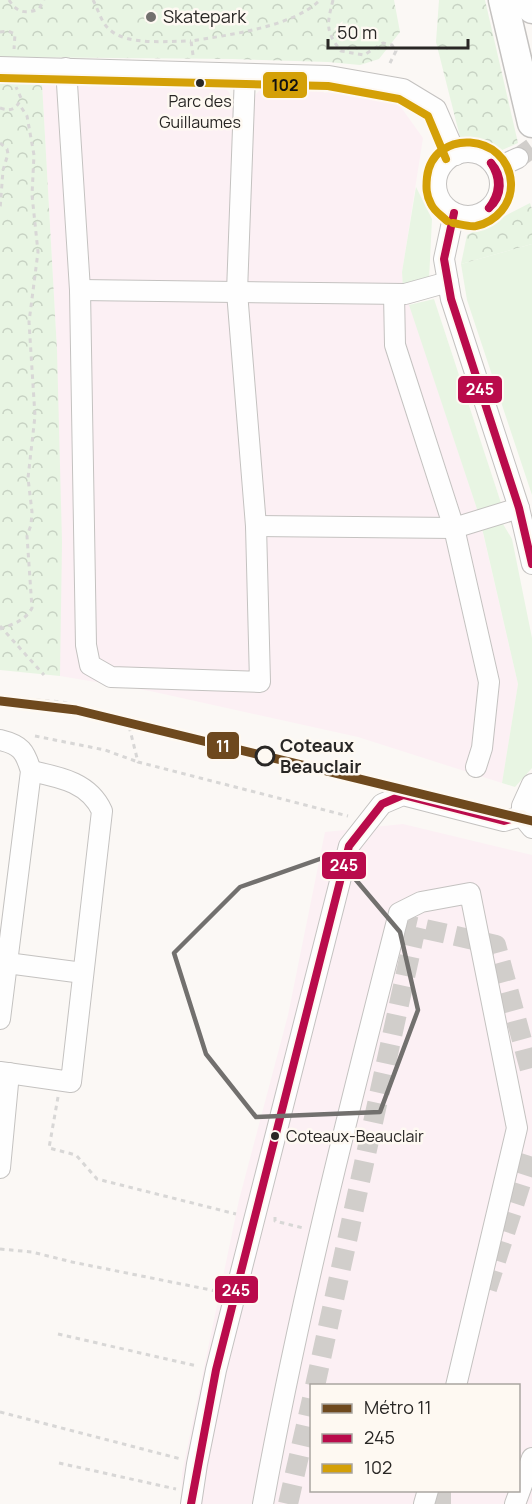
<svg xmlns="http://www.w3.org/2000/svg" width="532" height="1504" font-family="Manrope,sans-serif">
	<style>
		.commercial { fill: #fcf0f4; fill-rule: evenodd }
		.green { fill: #e8f5e3 }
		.forest { fill: url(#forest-crowns) }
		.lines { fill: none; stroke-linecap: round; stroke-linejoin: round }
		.minor-tunnel { stroke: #d1cecb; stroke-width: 20; stroke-dasharray: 20 10; stroke-linecap: butt }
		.minor-casing { stroke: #c4c2c0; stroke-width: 22 }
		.highway-casing { stroke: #c4c2c0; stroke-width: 31 }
		.path { stroke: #d8d7d6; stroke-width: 3; stroke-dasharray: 4.5 4.5; stroke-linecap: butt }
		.minor { stroke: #fefefe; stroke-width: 20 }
		.highway { stroke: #fefefe; stroke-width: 28 }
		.bus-1-casing { stroke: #fef9f2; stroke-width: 12 }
		.bus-2-casing { stroke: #fef9f2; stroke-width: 12 }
		.bus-1 { stroke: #b90b4b; stroke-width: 8 }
		.bus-2 { stroke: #d4a007; stroke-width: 8 }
		.metro-1-casing { stroke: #fef9f2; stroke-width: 14 }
		.metro-1 { stroke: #6e491e; stroke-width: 9 }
		.marked { fill: none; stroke: #72706e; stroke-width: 4.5; stroke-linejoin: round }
		.poi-dot { fill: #72706e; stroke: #fef9f2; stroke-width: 2 }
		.bus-dot { fill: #292725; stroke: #fef9f2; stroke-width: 2 }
		.stop-dot { fill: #fef9f2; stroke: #292725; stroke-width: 3 }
		.labels { text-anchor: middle; stroke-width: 5; stroke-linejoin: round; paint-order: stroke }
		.bus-label { font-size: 16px; fill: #292725; stroke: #fef9f2 }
		.poi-label { font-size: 18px; fill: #292725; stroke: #fef9f2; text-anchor: start }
		.stop-label { font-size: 18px; font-weight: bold; fill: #292725; stroke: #fef9f2; text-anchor: start }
		.line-badge { stroke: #fef9f2; stroke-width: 2 }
		.badge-label { font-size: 16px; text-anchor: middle; font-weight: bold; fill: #fff }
		.pale-badge-label { font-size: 16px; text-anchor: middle; font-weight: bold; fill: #111 }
	</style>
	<defs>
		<pattern id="forest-crowns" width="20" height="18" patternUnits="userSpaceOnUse" patternTransform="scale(1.5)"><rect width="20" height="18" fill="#e8f5e3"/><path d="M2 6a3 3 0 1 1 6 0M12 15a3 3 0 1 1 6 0" fill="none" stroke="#c7d2c3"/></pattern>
	</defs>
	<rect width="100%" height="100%" fill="#fbf8f5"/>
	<!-- commercial -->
	<g class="commercial">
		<path d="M42 83H54L57 89 75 88 76 83H87L88 87 94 86V83L214 84 223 86 229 92 233 103 244 104H253L254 96 260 90 268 87 318 88 323 90 324 93 338 90 398 103 423 138 402 272 403 285 478 512 518 684 502 783 358 737 150 691 60 676 57 350Z"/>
		<path d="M403 824 532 855V1504H181L182 1473 239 1200 288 1015 325 832ZM312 1386H518V1490H312Z"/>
	</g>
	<!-- green -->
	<g class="green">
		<path d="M416 187 432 219 429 280 403 289 402 272Z"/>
		<path d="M532 244V495L467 300 461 264Z"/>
		<path d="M434 299 501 503 478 512 409 305Z"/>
		<path d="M503 524 512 539 532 638V768L515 787 502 783 518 684 482 528Z"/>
	</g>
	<!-- forest -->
	<g class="forest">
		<path d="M0 0H394L400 32 379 59 360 65 328 62 232 59 0 57Z"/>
		<path d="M439 0H485L518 143 500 151 479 148 460 137 436 42Z"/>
		<path d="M20 82 42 83 57 350 62 542 60 676 0 670V83Z"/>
		<path d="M530 203 532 209V244L461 264 467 235Z"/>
	</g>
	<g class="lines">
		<!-- minor-tunnel -->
		<g class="minor-tunnel">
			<path d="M518 158 532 148"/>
			<path d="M487 1289 532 1149"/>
			<path d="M315 1386 416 927 496 945 532 1077"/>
			<path d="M441 1490V1504"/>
			<path d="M288 1504 312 1399"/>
		</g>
		<defs>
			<g id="minor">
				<path d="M0 67 329 76 403 89 436 109 456 155"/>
				<path d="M66 68 80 290 86 645 90 665 111 677 260 682 256 526 237 292 245 74"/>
				<circle cx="468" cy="184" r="32"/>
				<path d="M496 168 518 158"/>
				<path d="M454 213 444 259 451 299 519 508 532 564"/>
				<path d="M80 290 405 294 448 282"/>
				<path d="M394 294 395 345 454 528 489 682 482 748 476 767"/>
				<path d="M256 526 454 528 519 508"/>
				<path d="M0 740C21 745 25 751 31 771L0 1019"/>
				<path d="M532 784 522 806V816L532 828"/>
				<path d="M7 963 83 973"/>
				<path d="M0 1072 71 1082 102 811C89 782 59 777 31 771"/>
				<path d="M0 1168 9 1073"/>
				<path d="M191 1504 197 1464 216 1370 349 846 382 804 403 795 504 821 522 816"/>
				<path d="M263 1504C299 1305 349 1109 399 913L421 902 470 893 517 1128 456 1386"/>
				<path d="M424 1504 428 1490"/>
				<path d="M515 1504 532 1458"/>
			</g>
			<g id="highway">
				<path d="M503 0 532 123"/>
				<path d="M530 0 532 9"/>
			</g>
		</defs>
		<!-- minor casing -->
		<use href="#minor" class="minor-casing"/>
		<!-- highway casing -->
		<use href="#highway" class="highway-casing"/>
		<!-- path -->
		<g class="path">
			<path d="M9 0C17 13 25 14 39 9L44 0"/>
			<path d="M93 0C98 9 101 22 109 29 126 46 168 41 191 41"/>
			<path d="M333 0C327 24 325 31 341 51L364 55 383 43 392 45 396 51 388 67"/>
			<path d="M0 32 8 31 15 34 14 49"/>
			<path d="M193 55 191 41C228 35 293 27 320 0"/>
			<path d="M0 108C11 112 17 109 21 98L16 87"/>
			<path d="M0 143 7 149 8 154 3 170 0 210"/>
			<path d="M0 626 44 675"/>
			<path d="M0 629C13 624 25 621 32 608L27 536 31 525 32 512 28 478 35 416 29 322 38 252 32 195 34 155 27 116 19 104"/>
			<path d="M0 697 62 702 191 734"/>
			<path d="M127 718 138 762 348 816"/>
			<path d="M35 736 105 750 138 762"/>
			<path d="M58 1097 49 1148 76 1155 97 1179 236 1214"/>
			<path d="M275 1217V1221L303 1228"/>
			<path d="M0 1249 32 1252 72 1262 216 1291"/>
			<path d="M58 1334 197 1366"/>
			<path d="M0 1412 181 1459"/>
			<path d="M59 1463 176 1489"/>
		</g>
		<!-- minor -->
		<use href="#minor" class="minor"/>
		<!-- highway -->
		<use href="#highway" class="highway"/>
		<defs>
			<g id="bus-1">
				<path d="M489 208C500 193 501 179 491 163"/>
				<path d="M489 208C503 196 503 176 491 163"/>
				<path d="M454 213 444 259 451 299 519 508 532 564"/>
				<path d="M191 1504 216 1370 349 846 382 804 403 795 504 821 522 816"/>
			</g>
			<g id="bus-2">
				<path d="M0 78 328 86 399 99 428 116 446 159"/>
				<path d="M447 221C441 215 434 211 431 204 426 195 426 187 427 177 433 128 508 132 511 183 512 204 496 222 476 226 469 227 460 224 453 223"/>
			</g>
		</defs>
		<!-- bus-1 casing -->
		<use href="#bus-1" class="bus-1-casing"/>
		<!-- bus-2 casing -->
		<use href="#bus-2" class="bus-2-casing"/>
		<!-- bus-1 -->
		<use href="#bus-1" class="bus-1"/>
		<!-- bus-2 -->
		<use href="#bus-2" class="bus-2"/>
		<defs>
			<path id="metro-1" d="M0 701 76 710 532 821"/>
		</defs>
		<!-- metro-1 casing -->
		<use href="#metro-1" class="metro-1-casing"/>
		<!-- metro-1 -->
		<use href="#metro-1" class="metro-1"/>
	</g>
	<!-- marked area -->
	<path class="marked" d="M334 854 400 932 418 1010 380 1112 256 1117 206 1054 174 953 240 887Z"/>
	<!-- markers -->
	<circle class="poi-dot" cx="151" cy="17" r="6"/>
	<g class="bus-dot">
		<circle cx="200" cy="83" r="5"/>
		<circle cx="275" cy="1136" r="5"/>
	</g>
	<circle class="stop-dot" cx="265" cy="756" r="9"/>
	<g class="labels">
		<!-- bus labels -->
		<g class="bus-label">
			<text x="200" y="107">Parc des<tspan x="200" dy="21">Guillaumes</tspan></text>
			<text x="286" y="1142" text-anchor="start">Coteaux-Beauclair</text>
		</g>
		<!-- poi labels -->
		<g class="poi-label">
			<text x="163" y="23">Skatepark</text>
		</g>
		<!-- stop labels -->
		<g class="stop-label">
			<text x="280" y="752">Coteaux<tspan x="280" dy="21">Beauclair</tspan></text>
		</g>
	</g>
	<g class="line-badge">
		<rect x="262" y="71" width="46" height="28" rx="6" fill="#d4a007"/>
		<rect x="457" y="375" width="46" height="29" rx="6" fill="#b90b4b"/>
		<rect x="206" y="731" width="34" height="29" rx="6" fill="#6e491e"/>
		<rect x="321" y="851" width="46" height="29" rx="6" fill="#b90b4b"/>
		<rect x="214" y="1275" width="45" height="29" rx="6" fill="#b90b4b"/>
	</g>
	<g class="badge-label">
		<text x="480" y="395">245</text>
		<text x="223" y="752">11</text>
		<text x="344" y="871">245</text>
		<text x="236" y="1296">245</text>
	</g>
	<g class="pale-badge-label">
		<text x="285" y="91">102</text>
	</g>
	<!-- legend -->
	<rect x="310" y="1384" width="210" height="108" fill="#fef9f2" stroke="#a9a5a0" stroke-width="1.5"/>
	<rect x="322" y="1404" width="30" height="9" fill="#6e491e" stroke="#a9a5a0" stroke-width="1.5"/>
	<text x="364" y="1414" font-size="18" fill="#292725">Métro 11</text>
	<rect x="322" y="1434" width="30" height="9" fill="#b90b4b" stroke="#a9a5a0" stroke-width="1.5"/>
	<text x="364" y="1444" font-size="18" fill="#292725">245</text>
	<rect x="322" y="1464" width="30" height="9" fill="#d4a007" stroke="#a9a5a0" stroke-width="1.5"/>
	<text x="364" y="1474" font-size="18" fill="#292725">102</text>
	<!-- scale -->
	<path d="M328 39v9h140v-9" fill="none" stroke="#292725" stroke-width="3"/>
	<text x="337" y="39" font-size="18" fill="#292725" stroke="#fef9f2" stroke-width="4.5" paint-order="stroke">50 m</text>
</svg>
